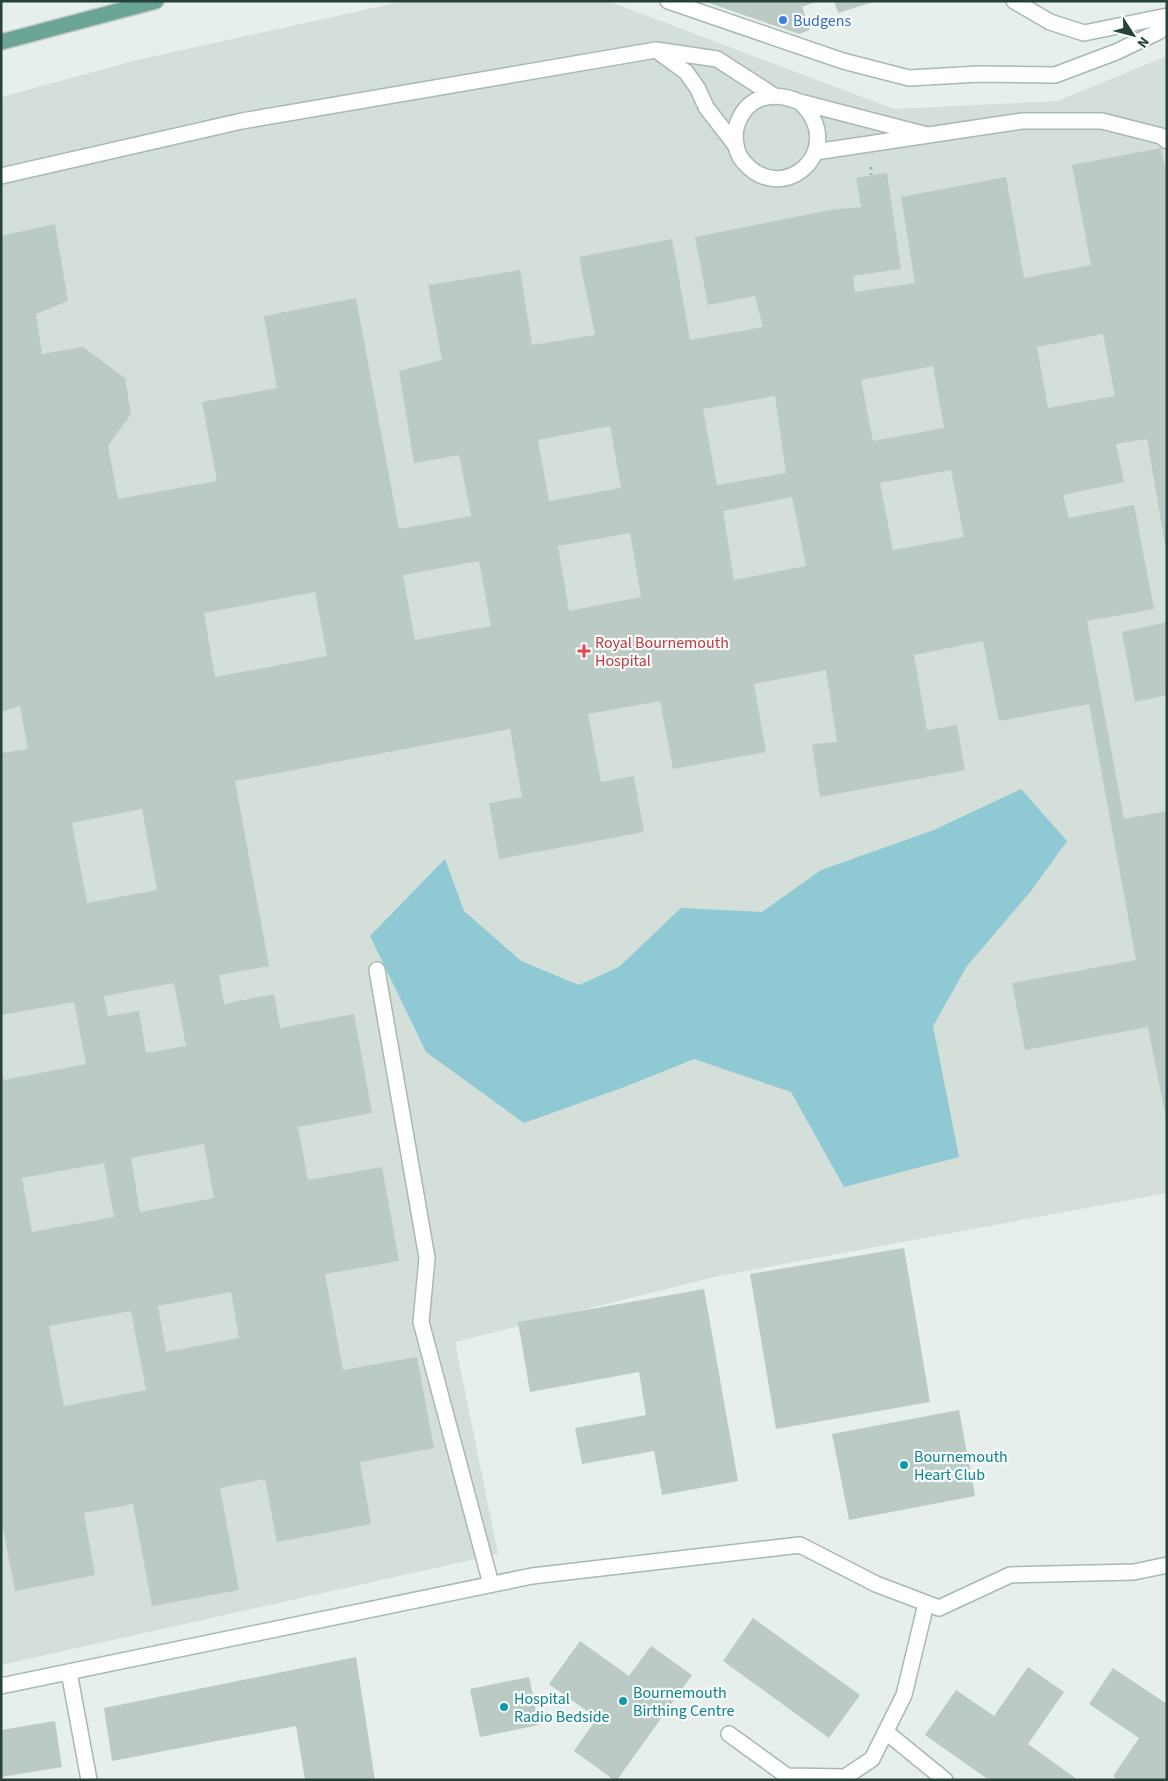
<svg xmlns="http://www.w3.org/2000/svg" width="1168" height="1781" font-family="'Source Sans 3',sans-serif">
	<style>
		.built { fill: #d4dfda }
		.water { fill: #8ec9d4 }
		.building { fill: #bbcac4; fill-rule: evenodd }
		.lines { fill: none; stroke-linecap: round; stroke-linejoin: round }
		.minor-casing { stroke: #a8b8b2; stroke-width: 18 }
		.major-casing { stroke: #c2cac8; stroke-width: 18 }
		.path { stroke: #86b3a5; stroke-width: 3; stroke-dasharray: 2.5 4; stroke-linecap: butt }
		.minor { stroke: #fff; stroke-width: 15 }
		.major { stroke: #6aa596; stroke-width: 15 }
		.shop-dot { fill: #3f7fe0; stroke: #f7fbf9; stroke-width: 2 }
		.health-dot { fill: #e0444e; stroke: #f7fbf9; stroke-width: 2 }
		.culture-dot { fill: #0f9aa8; stroke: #f7fbf9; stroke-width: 2 }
		.labels { text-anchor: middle; stroke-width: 4.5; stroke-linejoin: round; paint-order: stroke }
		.shop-label { font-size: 16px; fill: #366cbe; stroke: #f7fbf9; text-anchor: start }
		.health-label { font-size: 16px; fill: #be3a42; stroke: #f7fbf9; text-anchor: start }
		.culture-label { font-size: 16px; fill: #0d838f; stroke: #f7fbf9; text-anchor: start }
	</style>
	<rect width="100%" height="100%" fill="#e6efeb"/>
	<!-- built -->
	<path class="built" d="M404 1H608L894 109 1057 101 1167 56V1193L714 1277 455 1342 498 1554 1 1665V97L137 60Z"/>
	<!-- water -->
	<path class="water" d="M1021 789 1067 841 1031 891 967 966 933 1026 959 1157 844 1187 791 1092 694 1059 627 1086 524 1123 426 1052 370 936 445 859 464 911 521 961 579 985 619 967 681 908 762 912 821 870 934 830Z"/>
	<!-- building -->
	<g class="building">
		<path d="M818 1 802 7 810 30 799 34 706 2Z"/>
		<path d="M834 1H873V2L838 13Z"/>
		<path d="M1161 148 1167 176V556L1147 439 1116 444 1124 482 1063 495 1069 518 1134 505 1154 609 1087 621 1124 819 1167 811V1124L1148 1027 1025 1050 1012 983 1136 960 1089 704 999 721 983 641 914 655 927 730 957 725 965 770 820 797 812 744 837 742 826 670 754 684 766 752 673 769 660 701 588 714 601 782 634 776 644 832 499 859 489 803 522 797 510 729 235 781 269 966 219 975 224 1004 274 994 280 1028 354 1014 372 1113 298 1127 308 1180 382 1167 399 1261 325 1274 343 1370 417 1357 434 1448 360 1462 371 1524 277 1542 265 1479 220 1488 239 1590 152 1606 133 1504 84 1513 95 1575 15 1591 3 1528 1 1529V1071L4 1080 86 1064 74 1002 1 1015V753L28 749 20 706 1 712V236L55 224 68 301 36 314 42 354 83 347 125 378 131 414 108 446 118 499 217 481 202 402 277 388 264 316 356 298 399 529 471 516 459 455 414 463 399 371 442 360 428 285 520 270 532 345 595 335 579 257 672 239 690 340 763 327 755 296 708 305 695 237 830 210 861 207 856 178 887 173 901 269 853 276 855 292 915 283 901 197 1006 177 1024 278 1091 265 1072 165ZM1103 334 1115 396 1048 408 1037 347ZM933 366 944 428 873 441 861 380ZM775 396 786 473 717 485 703 409ZM610 426 621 488 549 501 538 440ZM951 470 964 537 893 550 880 483ZM792 497 806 566 734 580 723 511ZM630 533 641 597 569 611 558 546ZM479 561 491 626 415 640 403 575ZM315 592 327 656 215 677 204 613ZM142 809 157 890 87 903 72 823ZM174 983 186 1046 146 1053 139 1011 108 1016 104 996ZM204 1144 214 1198 140 1212 131 1158ZM104 1163 114 1217 32 1232 22 1178ZM231 1292 239 1338 166 1352 158 1306ZM131 1311 146 1390 64 1406 49 1326Z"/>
		<path d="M1167 622V695L1135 702 1122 632Z"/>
		<path d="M904 1248 930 1402 776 1429 750 1274Z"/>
		<path d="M704 1289 738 1481 662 1495 654 1451 582 1464 575 1428 646 1415 639 1372 530 1392 518 1322Z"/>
		<path d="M959 1410 975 1496 849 1520 832 1434Z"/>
		<path d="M753 1618 860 1695 829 1738 723 1661Z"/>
		<path d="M580 1641 629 1676 651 1646 692 1675 617 1780H614L574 1751 597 1718 549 1684Z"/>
		<path d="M356 1657 375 1780H305L296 1726 112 1761 104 1708Z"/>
		<path d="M1028 1667 1064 1692 1028 1744 1078 1780H989L925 1735 956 1690 994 1716Z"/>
		<path d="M1113 1668 1167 1704V1780H1118L1113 1776 1139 1738 1089 1704Z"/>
		<path d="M529 1677 539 1725 480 1737 470 1689Z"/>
		<path d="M55 1721 62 1767 1 1777V1730Z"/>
	</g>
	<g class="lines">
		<defs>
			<g id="minor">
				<path d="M668 1 843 61 909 78 979 74 1055 75 1116 52 1158 32 1167 25"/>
				<path d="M1014 1 1050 22 1084 33 1167 16"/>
				<path d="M660 53 686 72 698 89 706 107 736 146"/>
				<path d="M800 102C850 149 782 209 743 161 736 153 734 139 736 128 745 96 772 90 800 102L927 135"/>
				<path d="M815 152 1022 121H1102L1161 136 1167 141"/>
				<path d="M1 176 242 121 656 50 717 59 773 95"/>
				<path d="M377 970 427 1258 421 1322 491 1584"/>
				<path d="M69 1672 89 1780"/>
				<path d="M1 1686 532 1576 800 1545 876 1584 939 1608 1010 1575 1134 1572 1167 1565"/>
				<path d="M886 1732 945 1780"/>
				<path d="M729 1734 787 1776 845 1777 872 1759 904 1695 926 1604"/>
			</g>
			<path id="major" d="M1 42 156 1"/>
		</defs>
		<!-- minor casing -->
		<use href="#minor" class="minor-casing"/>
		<!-- major casing -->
		<use href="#major" class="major-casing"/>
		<!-- path -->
		<path class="path" d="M871 167V175"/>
		<!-- minor -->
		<use href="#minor" class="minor"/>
		<!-- major -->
		<use href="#major" class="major"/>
	</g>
	<!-- markers -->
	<circle class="shop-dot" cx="783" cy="20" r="5"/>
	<path class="health-dot" d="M581.5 643.5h5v5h5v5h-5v5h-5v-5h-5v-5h5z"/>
	<g class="culture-dot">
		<circle cx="904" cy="1465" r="5"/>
		<circle cx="623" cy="1701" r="5"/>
		<circle cx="504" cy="1707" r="5"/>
	</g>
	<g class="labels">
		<!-- shop labels -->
		<g class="shop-label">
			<text x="793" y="26">Budgens</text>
		</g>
		<!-- health labels -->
		<g class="health-label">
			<text x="595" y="648">Royal Bournemouth<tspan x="595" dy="18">Hospital</tspan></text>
		</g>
		<!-- culture labels -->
		<g class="culture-label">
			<text x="914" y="1462">Bournemouth<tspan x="914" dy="18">Heart Club</tspan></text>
			<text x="633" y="1698">Bournemouth<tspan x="633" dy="18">Birthing Centre</tspan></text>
			<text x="514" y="1704">Hospital<tspan x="514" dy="18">Radio Bedside</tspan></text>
		</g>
	</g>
	<!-- border -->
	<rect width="1168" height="1781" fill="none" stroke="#24423a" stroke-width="5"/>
	<!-- north arrow -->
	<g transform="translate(1133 35) rotate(126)" stroke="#f7fbf9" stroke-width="4" paint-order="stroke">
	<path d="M0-4L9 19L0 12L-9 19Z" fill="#24423a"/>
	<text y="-8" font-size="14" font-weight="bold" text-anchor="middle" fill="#24423a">N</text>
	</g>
</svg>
